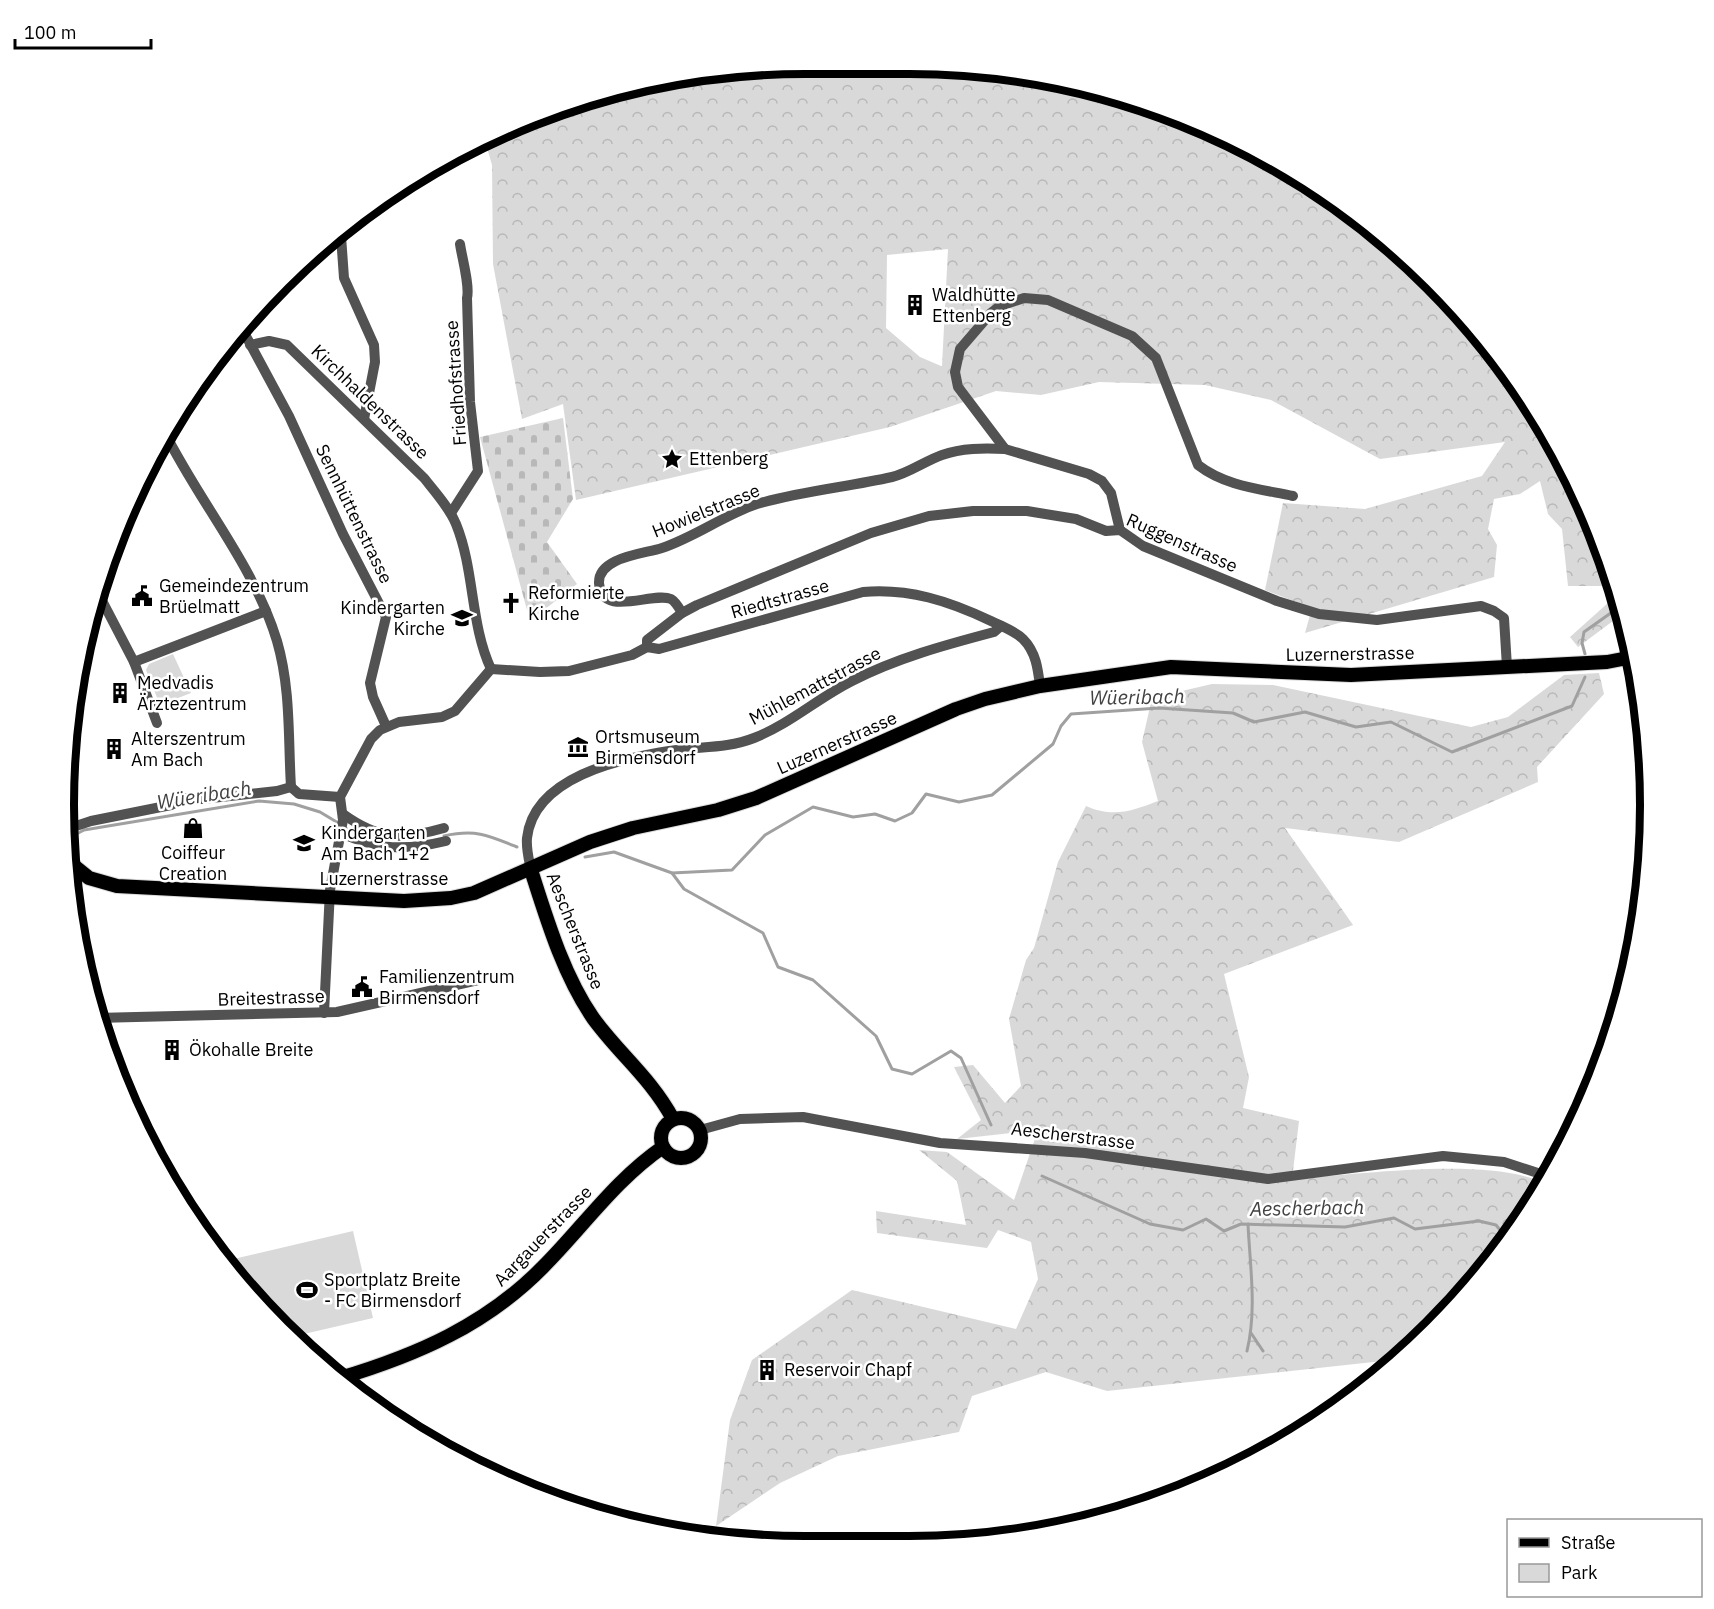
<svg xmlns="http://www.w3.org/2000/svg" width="1714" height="1609" font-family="'IBM Plex Sans',sans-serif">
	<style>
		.forest { fill: url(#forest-crowns); fill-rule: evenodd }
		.cemetery { fill: url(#cemetery-stones) }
		.park { fill: #d9d9d9 }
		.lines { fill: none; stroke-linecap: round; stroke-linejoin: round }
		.stream { stroke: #a0a0a0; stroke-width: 3 }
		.major-casing { stroke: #dbdbdb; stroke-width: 16 }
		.minor { stroke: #525252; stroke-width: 10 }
		.major { stroke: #000; stroke-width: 14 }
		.labels { text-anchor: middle; stroke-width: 5; stroke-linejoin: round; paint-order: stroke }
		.poi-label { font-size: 18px; fill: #000; stroke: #fff; text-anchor: start }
		.street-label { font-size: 18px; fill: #000; stroke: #fff }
		.water-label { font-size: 20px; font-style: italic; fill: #414141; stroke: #fff }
		.rim { fill: none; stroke: #000; stroke-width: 8 }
	</style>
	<defs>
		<pattern id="forest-crowns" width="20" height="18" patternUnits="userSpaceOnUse" patternTransform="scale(1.5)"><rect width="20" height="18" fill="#d9d9d9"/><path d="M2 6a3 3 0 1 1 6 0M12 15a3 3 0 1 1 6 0" fill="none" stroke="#b8b8b8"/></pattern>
		<pattern id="cemetery-stones" width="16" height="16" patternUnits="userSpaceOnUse" patternTransform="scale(1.5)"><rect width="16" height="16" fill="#d9d9d9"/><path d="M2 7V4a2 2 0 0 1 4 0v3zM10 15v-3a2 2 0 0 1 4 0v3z" fill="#b8b8b8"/></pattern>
	</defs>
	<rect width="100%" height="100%" fill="#fff"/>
	<!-- forest -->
	<g class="forest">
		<path d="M805 63 958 65 1102 88 1238 140 1361 216 1467 315 1551 433 1612 566 1615 581 1608 586H1568L1562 529 1548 514 1540 481 1520 494 1494 499 1488 529 1497 545 1494 577 1305 633 1312 608 1265 590 1283 503 1365 509 1482 476 1505 442 1380 459 1271 400 1205 385 1099 382 1041 395 996 391 890 427 576 500 563 404 522 419 493 264 492 165 484 137 660 77ZM948 249 942 366H941L920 357 886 328 887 255Z"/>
		<path d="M1618 594 1621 615 1578 647 1570 637Z"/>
		<path d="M1599 673 1604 694 1537 767 1538 782 1399 842 1285 828 1353 925 1224 974 1249 1077 1243 1108 1299 1121 1292 1179C1355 1175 1489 1156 1543 1183L1498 1256 1401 1359 1107 1391 1046 1372 972 1396 959 1432 838 1456 780 1483 716 1526 730 1420 752 1360 852 1290 1016 1329 1038 1279 1031 1242 998 1230 987 1248 877 1233 876 1211 966 1225 957 1181 919 1150 947 1152 1014 1200 1038 1130 957 1139 981 1120 954 1067 973 1065 1005 1103 1021 1086 1009 1019 1026 960 1034 948 1058 862 1086 806C1113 818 1132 811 1158 801L1142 742 1152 698 1212 684 1273 685 1471 727 1508 717 1564 675Z"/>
	</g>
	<!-- cemetery -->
	<path class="cemetery" d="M563 418 573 499 547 542 577 584 530 621 480 437Z"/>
	<!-- park -->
	<g class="park">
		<path d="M173 654 191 693 160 705 146 670 149 664Z"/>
		<path d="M353 1231 373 1318 291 1337 280 1329 225 1261Z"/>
	</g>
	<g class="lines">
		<!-- stream -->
		<g class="stream">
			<path d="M1585 654 1582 643 1584 632 1615 610 1620 603"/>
			<path d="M345 828 364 837"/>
			<path d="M444 836C475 829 488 835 517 847"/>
			<path d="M67 839 84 830 259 801 294 804 320 812 340 824"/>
			<path d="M585 857 614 852 672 873 732 870 765 835 813 807 853 817 875 814 895 821 912 813 926 794 959 802 992 795 1053 744 1061 726 1071 714 1159 708 1233 713 1254 722 1305 712 1356 727 1391 722 1452 752 1572 706 1585 677"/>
			<path d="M672 873 684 889 763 933 778 967 813 980 876 1036 892 1069 912 1074 951 1051 961 1058 991 1125"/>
			<path d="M1042 1176 1150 1224 1183 1230 1206 1219 1224 1231 1241 1224 1345 1227 1394 1218 1415 1229 1479 1221 1496 1225 1508 1240"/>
			<path d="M1251 1333 1263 1351"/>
			<path d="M1247 1351C1257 1309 1250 1267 1248 1224"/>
		</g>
		<defs>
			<g id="major">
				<path d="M68 861 89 878 117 886 404 901 451 898 474 893 590 842 633 828 718 810 756 798 956 709 985 699 1040 686 1171 667 1351 675 1607 662 1633 657"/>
				<path d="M531 870C547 920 563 974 593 1018 620 1055 650 1077 673 1119"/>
				<circle cx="681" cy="1138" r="20"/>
				<path d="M340 1378C417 1355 486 1325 543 1267 583 1227 615 1180 663 1147"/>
			</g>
		</defs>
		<!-- major casing -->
		<use href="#major" class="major-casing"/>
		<!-- minor -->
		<g class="minor">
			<path d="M349 220 341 236 344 278 374 345 375 362 364 419"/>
			<path d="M240 325 289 416 343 534 386 617 370 683 373 697 386 726"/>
			<path d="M250 345 269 341 287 345 424 478C435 492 449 507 456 524 475 571 470 624 491 669"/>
			<path d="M164 431C199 502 254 565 277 641 291 689 288 738 291 787"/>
			<path d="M451 513 478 471 470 402 467 298C470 286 462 258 460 244"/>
			<path d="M1120 530 1111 493 1102 481 1089 474 1005 449 958 387 955 372 960 349 991 313 1000 306 1024 298 1048 300 1132 336 1156 358 1198 465C1225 486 1260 489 1293 496"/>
			<path d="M97 591 134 662 157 723"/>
			<path d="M682 613C679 608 676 602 671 599 653 591 601 619 599 583 598 557 644 554 662 548 695 537 724 515 757 504 801 491 848 487 892 477 909 473 925 461 942 455 962 448 983 448 1005 449"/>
			<path d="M647 647V640L682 613 697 605 871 533 929 516 973 511H1027L1076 519 1106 531 1120 530 1143 546 1277 601 1319 614 1377 620 1481 606 1494 611 1504 618 1507 667"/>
			<path d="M134 662 266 611"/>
			<path d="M491 669 540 672 569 671 632 655 647 647 659 649 863 592C909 588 949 601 991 621 1001 626 1015 631 1023 639 1036 652 1038 669 1040 686"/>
			<path d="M291 787 299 794 340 797"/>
			<path d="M343 814C379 840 402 840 444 828"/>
			<path d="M67 829 91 821 171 805 185 798 202 799 277 791 291 787"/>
			<path d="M340 833C380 850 404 851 446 841"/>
			<path d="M531 870C529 860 526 849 527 838 534 777 619 759 669 751 698 746 726 749 754 738 790 724 818 698 852 681 897 658 945 645 994 632L1001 626"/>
			<path d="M324 1013 330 890 343 820 340 797 371 739 380 730 399 722 442 717 455 711 491 669"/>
			<path d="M96 1018 337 1012 478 980"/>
			<path d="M700 1130 740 1119 803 1117 940 1143 1085 1153 1268 1179 1443 1156 1504 1162 1547 1176"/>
		</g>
		<!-- major -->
		<use href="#major" class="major"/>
	</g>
	<!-- icons -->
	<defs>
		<symbol id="building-bare" viewBox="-9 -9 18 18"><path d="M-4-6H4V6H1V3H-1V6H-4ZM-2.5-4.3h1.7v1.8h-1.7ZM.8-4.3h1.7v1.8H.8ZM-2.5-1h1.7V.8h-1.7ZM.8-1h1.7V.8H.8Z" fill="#000" stroke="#fff" stroke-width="2.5" paint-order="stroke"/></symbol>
		<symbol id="sight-bare" viewBox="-9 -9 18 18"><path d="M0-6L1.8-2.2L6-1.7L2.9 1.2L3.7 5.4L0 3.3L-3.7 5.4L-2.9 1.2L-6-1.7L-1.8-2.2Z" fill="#000" stroke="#fff" stroke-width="2.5" paint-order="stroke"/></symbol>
		<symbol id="civic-bare" viewBox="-9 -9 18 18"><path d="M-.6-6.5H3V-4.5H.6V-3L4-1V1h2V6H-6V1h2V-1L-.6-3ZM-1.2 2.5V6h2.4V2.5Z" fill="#000" stroke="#fff" stroke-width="2.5" paint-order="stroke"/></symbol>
		<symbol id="church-bare" viewBox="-9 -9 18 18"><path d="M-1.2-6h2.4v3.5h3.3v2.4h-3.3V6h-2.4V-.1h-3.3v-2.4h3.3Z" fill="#000" stroke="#fff" stroke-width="2.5" paint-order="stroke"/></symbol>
		<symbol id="school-bare" viewBox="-9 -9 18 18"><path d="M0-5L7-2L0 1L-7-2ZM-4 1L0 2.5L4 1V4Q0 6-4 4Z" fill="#000" stroke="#fff" stroke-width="2.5" paint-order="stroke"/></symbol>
		<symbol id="museum-bare" viewBox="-9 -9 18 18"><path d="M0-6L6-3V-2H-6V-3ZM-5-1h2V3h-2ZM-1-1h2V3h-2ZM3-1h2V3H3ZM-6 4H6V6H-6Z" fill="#000" stroke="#fff" stroke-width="2.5" paint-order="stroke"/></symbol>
		<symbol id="shop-bare" viewBox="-9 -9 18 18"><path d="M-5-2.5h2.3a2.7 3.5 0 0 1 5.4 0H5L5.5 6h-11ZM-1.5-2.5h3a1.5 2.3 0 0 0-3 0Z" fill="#000" stroke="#fff" stroke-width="2.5" paint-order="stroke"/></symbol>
		<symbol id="stadium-bare" viewBox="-9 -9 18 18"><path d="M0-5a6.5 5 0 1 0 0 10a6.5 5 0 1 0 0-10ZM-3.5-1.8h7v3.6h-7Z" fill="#000" stroke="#fff" stroke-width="2.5" paint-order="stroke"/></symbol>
	</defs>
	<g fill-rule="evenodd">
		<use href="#building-bare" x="900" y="290" width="30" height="30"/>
		<use href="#sight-bare" x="657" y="444" width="30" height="30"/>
		<use href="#civic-bare" x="127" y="581" width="30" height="30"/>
		<use href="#church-bare" x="496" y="588" width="30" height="30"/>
		<use href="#school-bare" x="447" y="603" width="30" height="30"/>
		<use href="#building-bare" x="105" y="678" width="30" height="30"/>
		<use href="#museum-bare" x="563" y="732" width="30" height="30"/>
		<use href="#building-bare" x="99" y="734" width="30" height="30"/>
		<use href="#shop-bare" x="178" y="813" width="30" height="30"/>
		<use href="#school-bare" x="289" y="828" width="30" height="30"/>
		<use href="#civic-bare" x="347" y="972" width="30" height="30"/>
		<use href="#building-bare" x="157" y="1035" width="30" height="30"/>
		<use href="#stadium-bare" x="292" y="1275" width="30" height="30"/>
		<use href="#building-bare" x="752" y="1355" width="30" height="30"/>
	</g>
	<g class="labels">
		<!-- poi labels -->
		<g class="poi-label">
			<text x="932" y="301">Waldhütte<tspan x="932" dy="21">Ettenberg</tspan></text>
			<text x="689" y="465">Ettenberg</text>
			<text x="159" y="592">Gemeindezentrum<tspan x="159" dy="21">Brüelmatt</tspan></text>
			<text x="528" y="599">Reformierte<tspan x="528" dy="21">Kirche</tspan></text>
			<text x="445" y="614" text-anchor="end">Kindergarten<tspan x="445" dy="21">Kirche</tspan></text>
			<text x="137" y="689">Medvadis<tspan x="137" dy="21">Ärztezentrum</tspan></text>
			<text x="595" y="743">Ortsmuseum<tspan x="595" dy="21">Birmensdorf</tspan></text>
			<text x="131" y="745">Alterszentrum<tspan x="131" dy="21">Am Bach</tspan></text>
			<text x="321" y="839">Kindergarten<tspan x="321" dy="21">Am Bach 1+2</tspan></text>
			<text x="193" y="859" text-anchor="middle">Coiffeur<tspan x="193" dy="21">Creation</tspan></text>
			<text x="379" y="983">Familienzentrum<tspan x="379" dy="21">Birmensdorf</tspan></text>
			<text x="189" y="1056">Ökohalle Breite</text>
			<text x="324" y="1286">Sportplatz Breite<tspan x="324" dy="21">- FC Birmensdorf</tspan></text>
			<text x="784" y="1376">Reservoir Chapf</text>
		</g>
		<!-- street labels -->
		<g class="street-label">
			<text transform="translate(456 383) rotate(-94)" y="6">Friedhofstrasse</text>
			<text transform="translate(370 402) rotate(44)" y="6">Kirchhaldenstrasse</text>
			<text transform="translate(706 511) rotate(-22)" y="6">Howielstrasse</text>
			<text transform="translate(354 514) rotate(64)" y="6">Sennhüttenstrasse</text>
			<text transform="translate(1182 543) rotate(24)" y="6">Ruggenstrasse</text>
			<text transform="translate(780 599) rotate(-16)" y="6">Riedtstrasse</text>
			<text transform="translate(1350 654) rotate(-1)" y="6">Luzernerstrasse</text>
			<text transform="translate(815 686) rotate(-28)" y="6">Mühlemattstrasse</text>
			<text transform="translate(837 743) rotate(-24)" y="6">Luzernerstrasse</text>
			<text x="384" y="885">Luzernerstrasse</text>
			<text transform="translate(575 931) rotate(68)" y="6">Aescherstrasse</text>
			<text transform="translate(271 998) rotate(-2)" y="6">Breitestrasse</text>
			<text transform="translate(1073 1136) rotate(7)" y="6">Aescherstrasse</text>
			<text transform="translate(543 1236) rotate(-46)" y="6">Aargauerstrasse</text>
		</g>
		<!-- water labels -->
		<g class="water-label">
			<text transform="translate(1137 697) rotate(-1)" y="7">Wüeribach</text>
			<text transform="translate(204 795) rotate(-9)" y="7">Wüeribach</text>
			<text transform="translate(1307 1208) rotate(-1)" y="7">Aescherbach</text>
		</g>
	</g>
	<!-- crop -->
	<path d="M0 0H1714V1609H0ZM805 74H909A731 731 0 0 1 1640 805V805A731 731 0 0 1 909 1536H805A731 731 0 0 1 74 805V805A731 731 0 0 1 805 74Z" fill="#fff" fill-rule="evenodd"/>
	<path class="rim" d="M805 74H909A731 731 0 0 1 1640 805V805A731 731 0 0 1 909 1536H805A731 731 0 0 1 74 805V805A731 731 0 0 1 805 74Z"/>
	<!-- legend -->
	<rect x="1507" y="1519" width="195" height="78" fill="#ffffff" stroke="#999999" stroke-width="1.5"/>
	<rect x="1519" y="1538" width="30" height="9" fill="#000000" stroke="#999999" stroke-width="1.5"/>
	<text x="1561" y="1549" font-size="18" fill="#000000">Straße</text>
	<rect x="1519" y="1564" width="30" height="18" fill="#d9d9d9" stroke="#999999" stroke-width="1.5"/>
	<text x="1561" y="1579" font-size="18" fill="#000000">Park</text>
	<!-- scale -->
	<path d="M15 39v9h136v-9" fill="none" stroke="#000000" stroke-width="3"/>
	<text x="24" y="39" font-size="18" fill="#000000" stroke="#ffffff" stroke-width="4.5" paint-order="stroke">100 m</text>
</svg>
